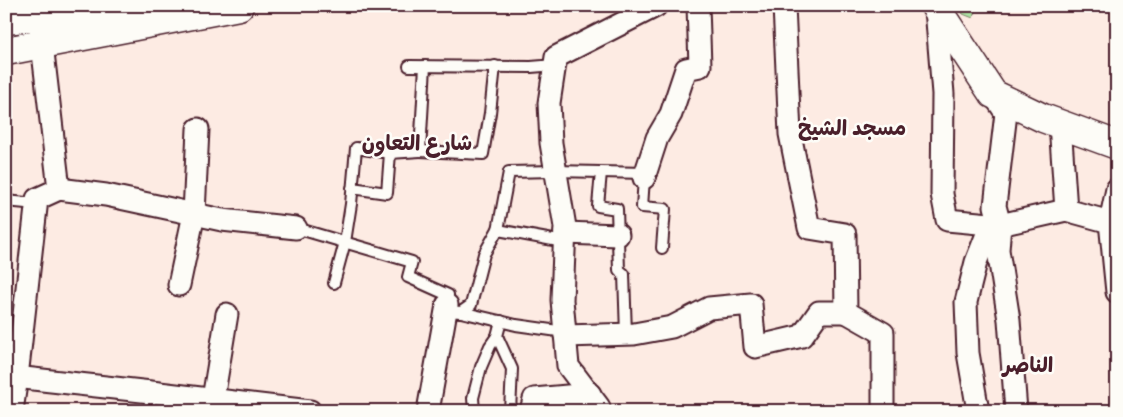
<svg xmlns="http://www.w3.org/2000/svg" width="1123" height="417" font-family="'Indie Flower','Playpen Sans Arabic',sans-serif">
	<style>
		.green { fill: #aae0a2; stroke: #7a8066 }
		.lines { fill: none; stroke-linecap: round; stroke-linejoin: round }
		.lane-casing { stroke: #4a1f2b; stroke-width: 14 }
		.street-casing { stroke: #4a1f2b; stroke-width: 25 }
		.secondary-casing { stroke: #4a1f2b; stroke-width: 31 }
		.lane { stroke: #fdfcf7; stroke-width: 10 }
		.street { stroke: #fdfcf7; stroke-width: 21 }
		.secondary { stroke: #fdfcf7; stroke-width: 28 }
		.labels { text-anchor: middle; stroke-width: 5; stroke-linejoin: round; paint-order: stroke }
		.district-label { font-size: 21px; font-weight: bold; fill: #4a1f2b; stroke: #fdfcf7 }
	</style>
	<rect width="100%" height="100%" fill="#fdebe3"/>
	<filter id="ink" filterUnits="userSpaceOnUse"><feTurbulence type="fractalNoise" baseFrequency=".02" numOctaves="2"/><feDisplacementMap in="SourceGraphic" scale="10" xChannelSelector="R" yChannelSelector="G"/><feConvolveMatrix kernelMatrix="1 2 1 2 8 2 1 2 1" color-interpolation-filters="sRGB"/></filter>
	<g filter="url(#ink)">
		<!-- green -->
		<path class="green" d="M959 6H976L973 18 963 14Z"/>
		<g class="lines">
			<defs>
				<g id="lane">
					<path d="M409 66 531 67 555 65"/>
					<path d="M420 151 483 154 490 113 495 66"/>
					<path d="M390 153 420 151 425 66"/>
					<path d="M601 172 598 206 617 209 619 270 624 274 626 334"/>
					<path d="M644 178 642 207 665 209 662 248"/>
					<path d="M6 201 36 204"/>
					<path d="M296 228 412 262 408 277 448 295 447 305"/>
					<path d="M564 242 498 230 509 172 555 171 646 173"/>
					<path d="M334 283 345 242 351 204 356 148 390 153 387 193 352 188"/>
					<path d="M446 311 461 312 516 325 565 332"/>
					<path d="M461 312 471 305 484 254 498 229"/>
					<path d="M497 336 512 369 510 411"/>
					<path d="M149 411 151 392"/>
					<path d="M474 411 473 398 481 367 490 346 497 336 501 321"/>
				</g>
				<g id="street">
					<path d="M784 6 790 134 809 228 845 234 846 312 883 333V411"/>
					<path d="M936 9 943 94 942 194 947 220 1000 225 1066 210 1110 222 1117 292"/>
					<path d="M40 30 42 44 59 189"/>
					<path d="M993 94 1006 113 995 206 1000 225 998 250 1009 320 1016 411"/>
					<path d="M1060 124 1066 210"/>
					<path d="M644 178 657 138 671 114 686 69 700 66 698 6"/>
					<path d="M1110 222 1117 189"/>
					<path d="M565 233 618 235"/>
					<path d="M179 285 194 214 198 129"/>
					<path d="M565 336 634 334 672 327 709 308 751 304 755 347 802 336 819 312H846"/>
					<path d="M6 376 151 392 310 411"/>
					<path d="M213 399 227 314"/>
					<path d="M12 411 17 377 37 199 59 189 106 195 222 220 296 228"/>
					<path d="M428 411 447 305"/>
					<path d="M531 411 534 399 590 394"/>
					<path d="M599 411V407L568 366 562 300 565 227 551 143 549 103 556 57 656 6"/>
					<path d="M978 411 968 353 966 302 976 262 991 224"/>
				</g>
				<g id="secondary">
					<path d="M935 6 993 94 1043 118 1117 145"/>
					<path d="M6 20 76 12 141 13"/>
					<path d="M6 51 239 6"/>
				</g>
			</defs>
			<!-- lane casing -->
			<use href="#lane" class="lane-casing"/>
			<!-- street casing -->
			<use href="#street" class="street-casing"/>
			<!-- secondary casing -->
			<use href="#secondary" class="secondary-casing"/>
			<!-- lane -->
			<use href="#lane" class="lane"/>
			<!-- street -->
			<use href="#street" class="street"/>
			<!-- secondary -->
			<use href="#secondary" class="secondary"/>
		</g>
	</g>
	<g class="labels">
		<!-- district labels -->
		<g class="district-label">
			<text x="852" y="135">مسجد الشيخ</text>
			<text x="417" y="150">شارع التعاون</text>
			<text x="1028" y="372">الناصر</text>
		</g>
	</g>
	<!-- margin -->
	<rect width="1123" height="417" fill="none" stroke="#fdfcf7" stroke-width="25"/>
	<rect x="12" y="12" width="1098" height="392" fill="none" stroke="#4a1f2b" stroke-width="2" filter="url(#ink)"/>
</svg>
